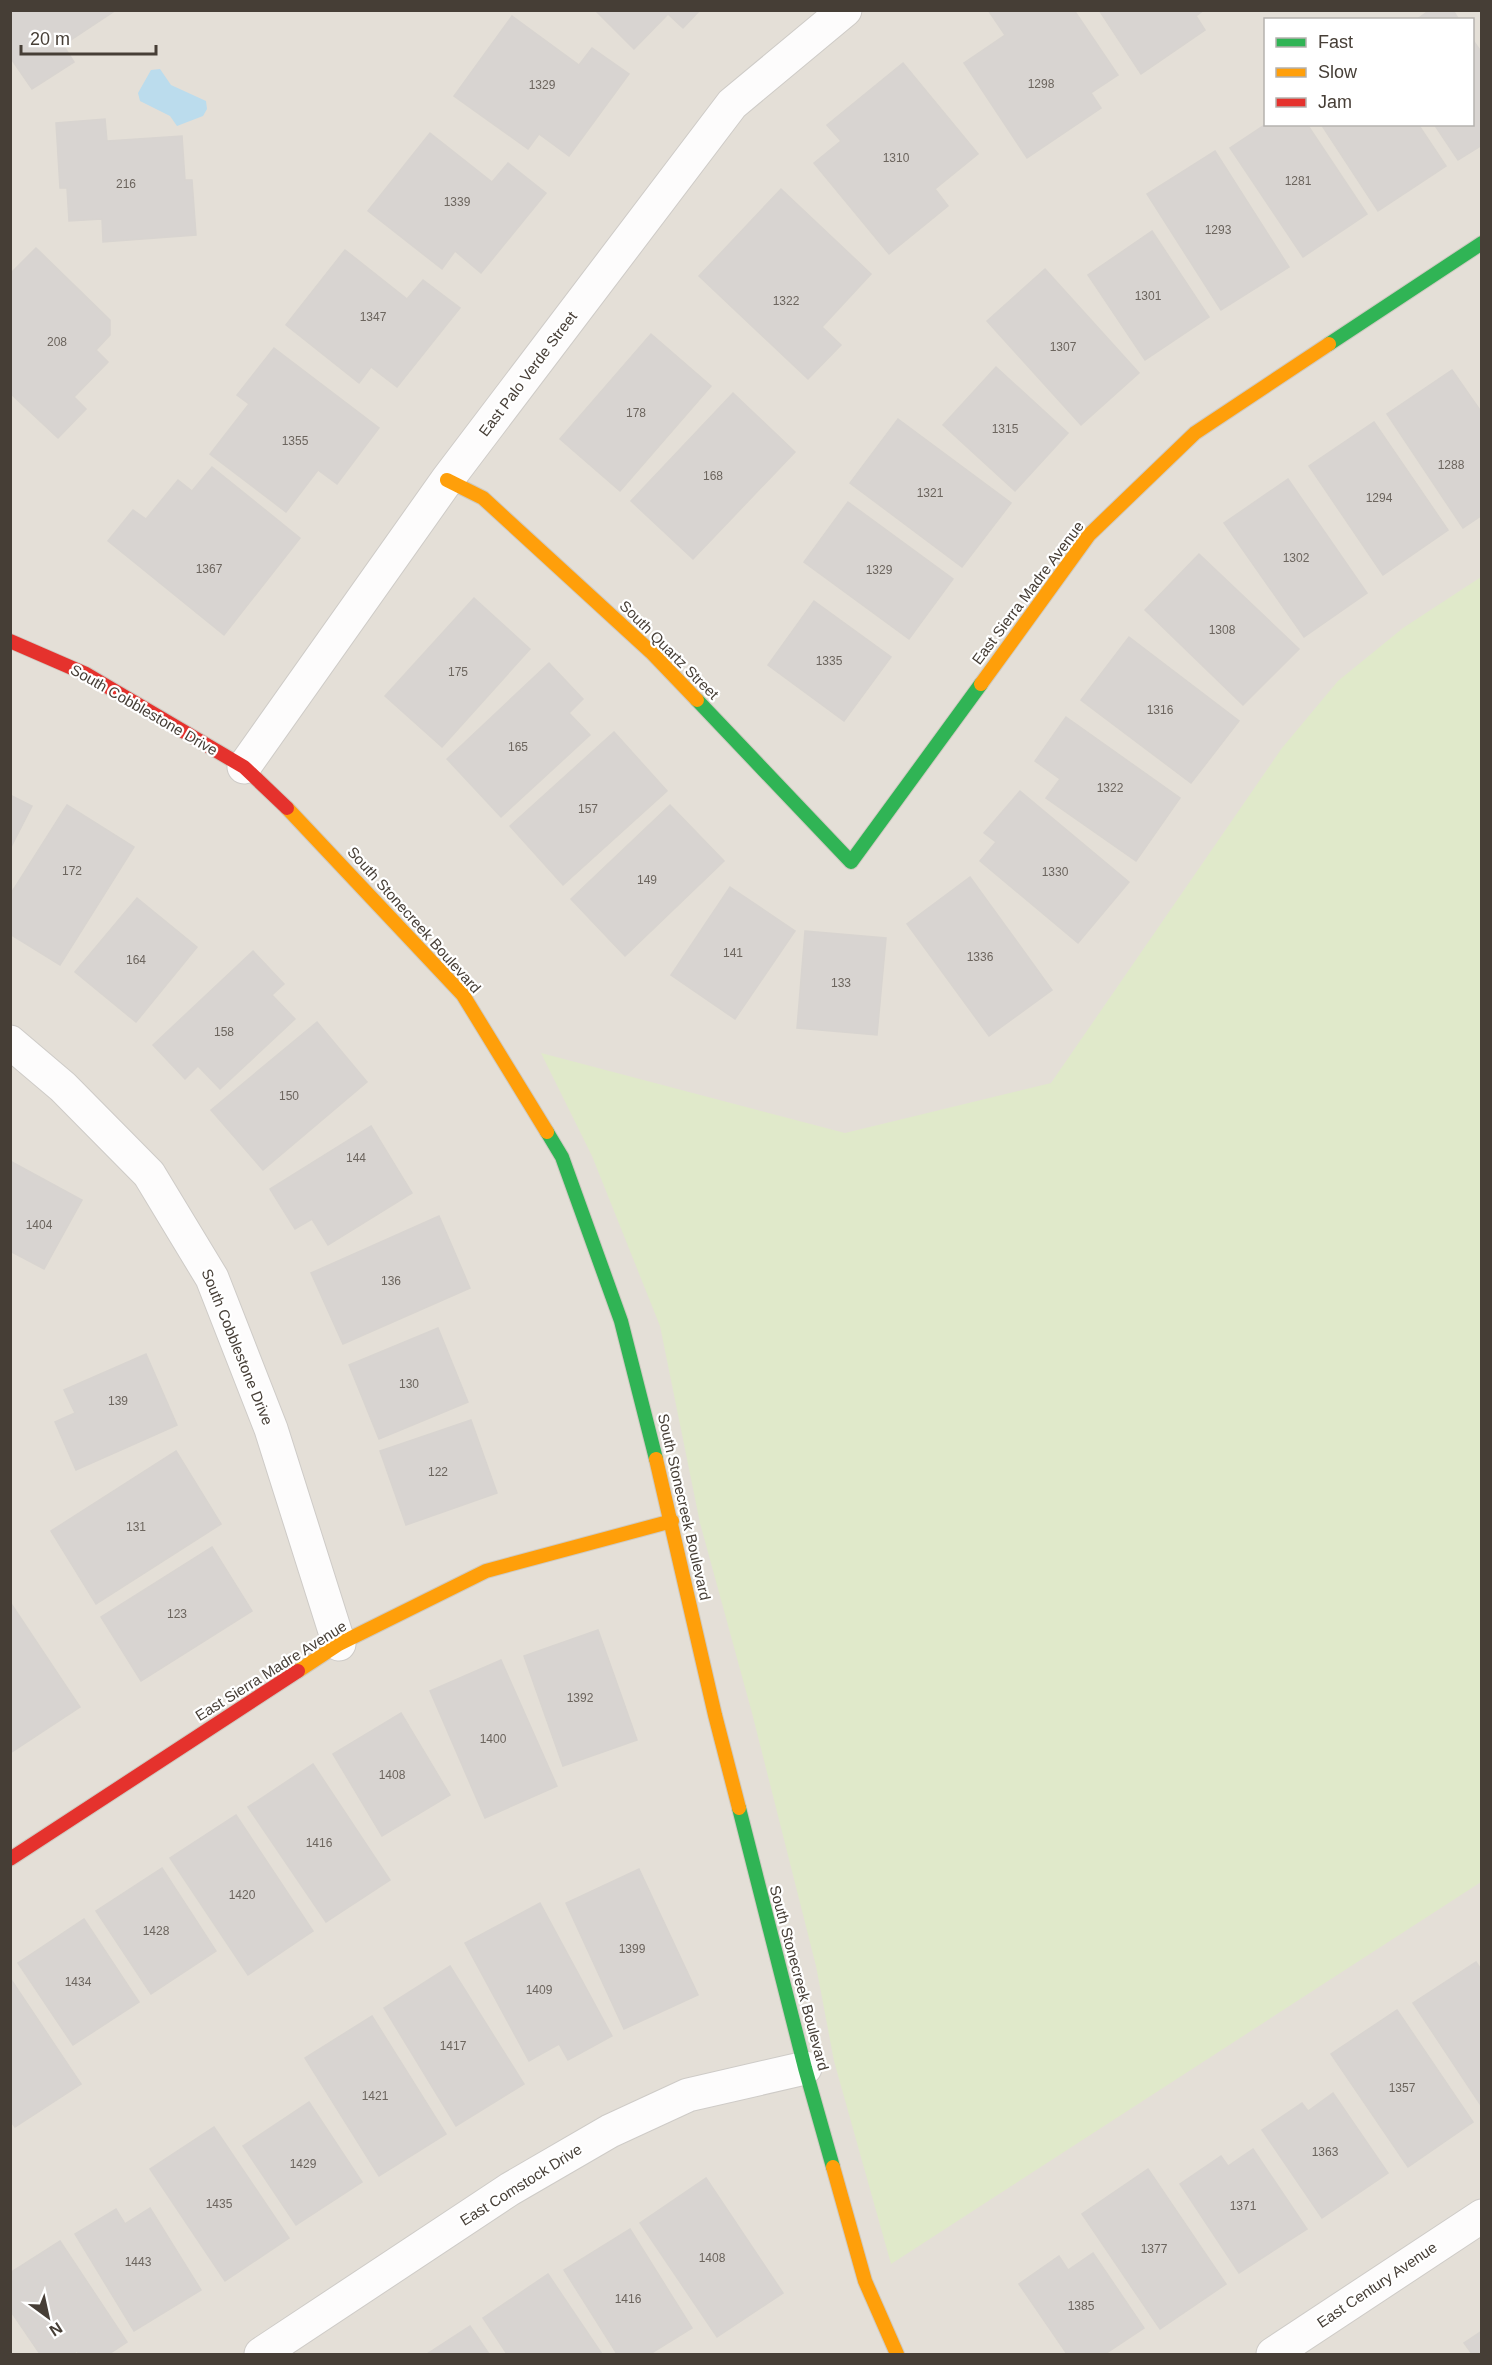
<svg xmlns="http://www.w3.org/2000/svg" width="1492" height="2365" font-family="Helvetica,sans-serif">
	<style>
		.residential { fill: #e4dfd7; fill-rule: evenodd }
		.green { fill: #e0e9ca }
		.water { fill: #bbdced }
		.building { fill: #d8d4d1; stroke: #d8d4d0; stroke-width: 1.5 }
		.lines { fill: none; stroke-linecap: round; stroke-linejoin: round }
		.street-casing { stroke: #cecbc7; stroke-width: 35 }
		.fast-casing { stroke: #cfcac1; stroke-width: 16 }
		.slow-casing { stroke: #cfcac1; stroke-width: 16 }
		.jam-casing { stroke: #cfcac1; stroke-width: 16 }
		.street { stroke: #fdfcfc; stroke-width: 33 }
		.fast { stroke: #30b455; stroke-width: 14 }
		.slow { stroke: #ff9f0a; stroke-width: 14 }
		.jam { stroke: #e5322d; stroke-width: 14 }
		.labels { text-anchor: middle; stroke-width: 4.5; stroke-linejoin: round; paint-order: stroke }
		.number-label { font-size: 12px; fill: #6c655e }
		.street-label { font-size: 15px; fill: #463e36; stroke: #fff }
	</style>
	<rect width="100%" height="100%" fill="#f0edea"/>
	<!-- residential -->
	<path class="residential" d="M11 11H1481V2354H11ZM1266 20H1472V124H1266Z"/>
	<!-- green -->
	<path class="green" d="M1481 577V1882L891 2264 834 2061 816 1966 752 1713 700 1523 660 1326 592 1156 541 1053 845 1133 1051 1083 1282 748 1338 681 1403 628Z"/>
	<!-- water -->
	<path class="water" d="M160 69 171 85 206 101 207 109 203 116 177 126 170 116 140 101 138 93 151 70Z"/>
	<!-- building -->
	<g class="building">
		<path d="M10 10H116L63 45 74 62 32 89 10 57Z"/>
		<path d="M595 10H700L683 28 668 14 634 49Z"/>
		<path d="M988 10H1074L1118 75 1091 93 1101 108 1027 158 964 63 1005 35Z"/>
		<path d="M1099 10H1204L1196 16 1205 30 1141 74Z"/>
		<path d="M1430 10H1453L1459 20H1416Z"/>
		<path d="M512 16 579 65 592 48 629 74 569 156 539 134 528 149 454 96Z"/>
		<path d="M1472 39 1482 53V145L1458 160 1434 124H1472Z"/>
		<path d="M903 63 978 154 935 189 948 206 889 254 814 163 841 141 827 125Z"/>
		<path d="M105 119 107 141 182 136 185 180H192L196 235 103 242 102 219 69 221 67 188H60L56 123Z"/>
		<path d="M1266 124H1307L1367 214 1303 257 1230 148Z"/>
		<path d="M1321 124H1418L1446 166 1378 211Z"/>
		<path d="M430 133 492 182 508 163 546 193 481 273 455 251 442 269 368 211Z"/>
		<path d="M1215 151 1289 267 1221 310 1147 194Z"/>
		<path d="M781 189 871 274 822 327 841 345 808 379 699 276Z"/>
		<path d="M1152 231 1209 317 1145 360 1088 275Z"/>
		<path d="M36 248 110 320V335L96 350 108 362 74 397 86 409 58 438 10 393V274Z"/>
		<path d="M345 250 407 299 423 280 460 308 397 387 371 367 359 383 286 325Z"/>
		<path d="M1045 269 1139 373 1081 425 987 321Z"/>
		<path d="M651 334 711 386 620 491 560 439Z"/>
		<path d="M274 348 379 428 337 484 318 470 286 512 210 454 249 404 237 395Z"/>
		<path d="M996 367 1068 433 1015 491 943 425Z"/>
		<path d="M1452 370 1482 413V515L1463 528 1387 414Z"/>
		<path d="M733 393 795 452 693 559 631 501Z"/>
		<path d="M898 419 1011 503 962 567 850 483Z"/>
		<path d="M1374 422 1448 530 1383 575 1309 466Z"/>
		<path d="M212 467 300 538 224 635 108 541 133 510 146 519 178 480 192 491Z"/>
		<path d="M1288 479 1367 593 1304 637 1224 523Z"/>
		<path d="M848 502 953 579 909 639 804 562Z"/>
		<path d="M1199 554 1299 649 1243 705 1145 610Z"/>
		<path d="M474 598 530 649 442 747 385 696Z"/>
		<path d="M814 601 891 657 844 721 768 665Z"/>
		<path d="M1129 637 1239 721 1191 783 1081 700Z"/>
		<path d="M549 663 583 699 569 713 590 735 501 817 447 759Z"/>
		<path d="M1066 717 1180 798 1136 861 1046 798 1060 779 1035 761Z"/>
		<path d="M614 732 667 791 563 885 510 826Z"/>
		<path d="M1020 791 1129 882 1078 943 980 861 996 842 984 833Z"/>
		<path d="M10 795 32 806 10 849Z"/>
		<path d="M67 805 134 847 60 965 10 934V895Z"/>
		<path d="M670 805 724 861 625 956 571 899Z"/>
		<path d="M970 877 1052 990 989 1036 907 924Z"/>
		<path d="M730 887 795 931 735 1019 671 975Z"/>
		<path d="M137 898 197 947 136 1022 75 972Z"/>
		<path d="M805 931 886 938 877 1035 797 1028Z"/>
		<path d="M253 951 284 984 272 995 295 1019 220 1089 198 1066 185 1079 153 1045Z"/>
		<path d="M317 1022 367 1082 263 1170 211 1110Z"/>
		<path d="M371 1126 412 1193 328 1245 312 1219 295 1229 270 1189Z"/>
		<path d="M10 1161 82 1200 44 1269 10 1251Z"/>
		<path d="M439 1216 470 1288 343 1344 311 1273Z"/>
		<path d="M438 1328 468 1402 379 1439 349 1365Z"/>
		<path d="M146 1354 177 1425 76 1470 55 1422 75 1413 64 1390Z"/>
		<path d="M471 1420 497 1493 406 1525 380 1451Z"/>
		<path d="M176 1451 221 1524 96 1604 51 1531Z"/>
		<path d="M212 1547 252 1611 141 1681 101 1617Z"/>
		<path d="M10 1602 80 1707 10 1753Z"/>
		<path d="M598 1630 637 1740 563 1766 524 1656Z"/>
		<path d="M501 1660 557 1786 485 1818 430 1691Z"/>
		<path d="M401 1713 450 1795 382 1836 333 1754Z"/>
		<path d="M313 1764 390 1880 326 1922 248 1807Z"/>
		<path d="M236 1815 313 1931 248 1975 170 1858Z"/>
		<path d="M162 1868 216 1951 151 1994 96 1911Z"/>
		<path d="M639 1869 698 1995 624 2029 566 1903Z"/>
		<path d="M540 1903 612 2036 568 2060 559 2044 529 2061 465 1943Z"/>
		<path d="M84 1919 139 2002 73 2045 18 1963Z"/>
		<path d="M1476 1962 1482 1971V2107L1413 2003Z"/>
		<path d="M450 1966 524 2084 456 2126 384 2008Z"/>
		<path d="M10 1978 81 2084 15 2127 10 2120Z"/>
		<path d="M1397 2010 1473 2122 1408 2167 1331 2054Z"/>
		<path d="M372 2016 446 2134 379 2176 305 2058Z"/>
		<path d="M1333 2093 1388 2173 1322 2218 1262 2130 1302 2103 1308 2111Z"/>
		<path d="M309 2102 362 2182 296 2225 243 2146Z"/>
		<path d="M214 2127 289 2238 225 2281 150 2169Z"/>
		<path d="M1253 2149 1307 2229 1239 2273 1180 2184 1221 2156 1228 2166Z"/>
		<path d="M1148 2169 1226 2284 1160 2329 1082 2214Z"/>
		<path d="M706 2178 783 2293 717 2337 640 2223Z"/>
		<path d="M150 2208 201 2290 134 2331 75 2234 116 2209 125 2224Z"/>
		<path d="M630 2229 692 2328 650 2354H617L564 2270Z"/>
		<path d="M60 2241 127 2342 109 2354H79L77 2351 73 2354H40L10 2310V2273Z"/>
		<path d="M1093 2253 1144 2328 1105 2354H1067L1019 2284 1059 2256 1068 2270Z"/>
		<path d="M548 2274 602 2354H507L483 2318Z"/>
		<path d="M470 2326 489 2354H427Z"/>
		<path d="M1482 2331V2354H1472L1464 2343Z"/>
	</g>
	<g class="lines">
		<defs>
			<g id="street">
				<path d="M244 767 447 480 732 104 845 10"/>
				<path d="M10 1042 63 1087 149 1174 212 1278 271 1429 339 1644"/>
				<path d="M261 2354 510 2189 610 2131 688 2095 805 2068"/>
				<path d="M1273 2354 1482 2216"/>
			</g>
			<g id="fast">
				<path d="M1329 344 1482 243"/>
				<path d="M697 700 851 862 981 684"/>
				<path d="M547 1132 562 1157 621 1321 656 1459"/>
				<path d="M739 1808 805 2068 833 2167"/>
			</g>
			<g id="slow">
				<path d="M447 480 483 498 651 652 697 700"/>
				<path d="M981 684 1089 535 1195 433 1329 344"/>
				<path d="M287 808 463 995 547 1132"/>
				<path d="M656 1459 715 1715 739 1808"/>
				<path d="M298 1671 339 1644 486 1571 672 1521"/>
				<path d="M833 2167 865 2281 897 2354"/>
			</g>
			<g id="jam">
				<path d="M10 641 86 674 244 767 287 808"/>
				<path d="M10 1859 298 1671"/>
			</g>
		</defs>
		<!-- street casing -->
		<use href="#street" class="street-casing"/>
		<!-- fast casing -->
		<use href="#fast" class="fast-casing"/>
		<!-- slow casing -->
		<use href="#slow" class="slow-casing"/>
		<!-- jam casing -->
		<use href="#jam" class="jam-casing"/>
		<!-- street -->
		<use href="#street" class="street"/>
		<!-- fast -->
		<use href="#fast" class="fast"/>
		<!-- slow -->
		<use href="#slow" class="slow"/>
		<!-- jam -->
		<use href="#jam" class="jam"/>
	</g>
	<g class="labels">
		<!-- number labels -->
		<g class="number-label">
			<text x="1041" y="88">1298</text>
			<text x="542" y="89">1329</text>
			<text x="896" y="162">1310</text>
			<text x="1298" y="185">1281</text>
			<text x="126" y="188">216</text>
			<text x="457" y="206">1339</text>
			<text x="1218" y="234">1293</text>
			<text x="1148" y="300">1301</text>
			<text x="786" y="305">1322</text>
			<text x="373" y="321">1347</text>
			<text x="57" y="346">208</text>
			<text x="1063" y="351">1307</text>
			<text x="636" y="417">178</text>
			<text x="1005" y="433">1315</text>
			<text x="295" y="445">1355</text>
			<text x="1451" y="469">1288</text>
			<text x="713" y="480">168</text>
			<text x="930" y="497">1321</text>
			<text x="1379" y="502">1294</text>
			<text x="1296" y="562">1302</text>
			<text x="209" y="573">1367</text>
			<text x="879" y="574">1329</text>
			<text x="1222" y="634">1308</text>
			<text x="829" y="665">1335</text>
			<text x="458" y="676">175</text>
			<text x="1160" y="714">1316</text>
			<text x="518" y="751">165</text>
			<text x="1110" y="792">1322</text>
			<text x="588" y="813">157</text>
			<text x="72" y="875">172</text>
			<text x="1055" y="876">1330</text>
			<text x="647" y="884">149</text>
			<text x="733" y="957">141</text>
			<text x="980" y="961">1336</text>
			<text x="136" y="964">164</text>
			<text x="841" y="987">133</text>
			<text x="224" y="1036">158</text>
			<text x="289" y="1100">150</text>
			<text x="356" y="1162">144</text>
			<text x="39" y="1229">1404</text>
			<text x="391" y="1285">136</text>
			<text x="409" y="1388">130</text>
			<text x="118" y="1405">139</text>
			<text x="438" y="1476">122</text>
			<text x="136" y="1531">131</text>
			<text x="177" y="1618">123</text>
			<text x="580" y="1702">1392</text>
			<text x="493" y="1743">1400</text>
			<text x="392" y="1779">1408</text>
			<text x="319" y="1847">1416</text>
			<text x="242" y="1899">1420</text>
			<text x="156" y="1935">1428</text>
			<text x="632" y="1953">1399</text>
			<text x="78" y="1986">1434</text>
			<text x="539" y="1994">1409</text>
			<text x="453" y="2050">1417</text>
			<text x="1402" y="2092">1357</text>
			<text x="375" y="2100">1421</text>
			<text x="1325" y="2156">1363</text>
			<text x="303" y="2168">1429</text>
			<text x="219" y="2208">1435</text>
			<text x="1243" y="2210">1371</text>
			<text x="1154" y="2253">1377</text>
			<text x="712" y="2262">1408</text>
			<text x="138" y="2266">1443</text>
			<text x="628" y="2303">1416</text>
			<text x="1081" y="2310">1385</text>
		</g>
		<!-- street labels -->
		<g class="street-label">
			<text transform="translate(528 374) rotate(-53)" y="5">East Palo Verde Street</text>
			<text transform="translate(1028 593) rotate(-53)" y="5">East Sierra Madre Avenue</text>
			<text transform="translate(669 650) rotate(45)" y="5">South Quartz Street</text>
			<text transform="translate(144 710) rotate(30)" y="5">South Cobblestone Drive</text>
			<text transform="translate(414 920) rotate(48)" y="5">South Stonecreek Boulevard</text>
			<text transform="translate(237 1347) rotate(68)" y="5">South Cobblestone Drive</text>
			<text transform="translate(684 1507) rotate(77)" y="5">South Stonecreek Boulevard</text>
			<text transform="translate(271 1671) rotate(-32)" y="5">East Sierra Madre Avenue</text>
			<text transform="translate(799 1978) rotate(75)" y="5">South Stonecreek Boulevard</text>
			<text transform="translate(521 2185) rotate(-32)" y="5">East Comstock Drive</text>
			<text transform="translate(1377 2285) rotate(-34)" y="5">East Century Avenue</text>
		</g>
	</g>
	<!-- border -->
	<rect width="1492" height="2365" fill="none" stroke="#463e36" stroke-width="24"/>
	<!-- legend -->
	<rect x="1264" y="18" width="210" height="108" fill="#ffffff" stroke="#b5b2af" stroke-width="1.5"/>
	<rect x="1276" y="38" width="30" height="9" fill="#30b455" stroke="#b5b2af" stroke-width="1.5"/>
	<text x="1318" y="48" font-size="18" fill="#463e36">Fast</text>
	<rect x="1276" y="68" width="30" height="9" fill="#ff9f0a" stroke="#b5b2af" stroke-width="1.5"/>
	<text x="1318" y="78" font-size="18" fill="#463e36">Slow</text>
	<rect x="1276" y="98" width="30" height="9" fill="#e5322d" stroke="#b5b2af" stroke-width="1.5"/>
	<text x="1318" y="108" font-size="18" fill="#463e36">Jam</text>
	<!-- north arrow -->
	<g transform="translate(48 2317) rotate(147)" stroke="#ffffff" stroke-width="4.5" paint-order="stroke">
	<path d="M0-4.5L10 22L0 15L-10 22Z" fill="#463e36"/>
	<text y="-9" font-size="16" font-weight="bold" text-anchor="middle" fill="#463e36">N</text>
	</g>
	<!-- scale -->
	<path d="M21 45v9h135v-9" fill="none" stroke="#463e36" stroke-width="3"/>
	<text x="30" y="45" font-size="18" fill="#463e36" stroke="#ffffff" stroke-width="4.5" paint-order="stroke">20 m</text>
</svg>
